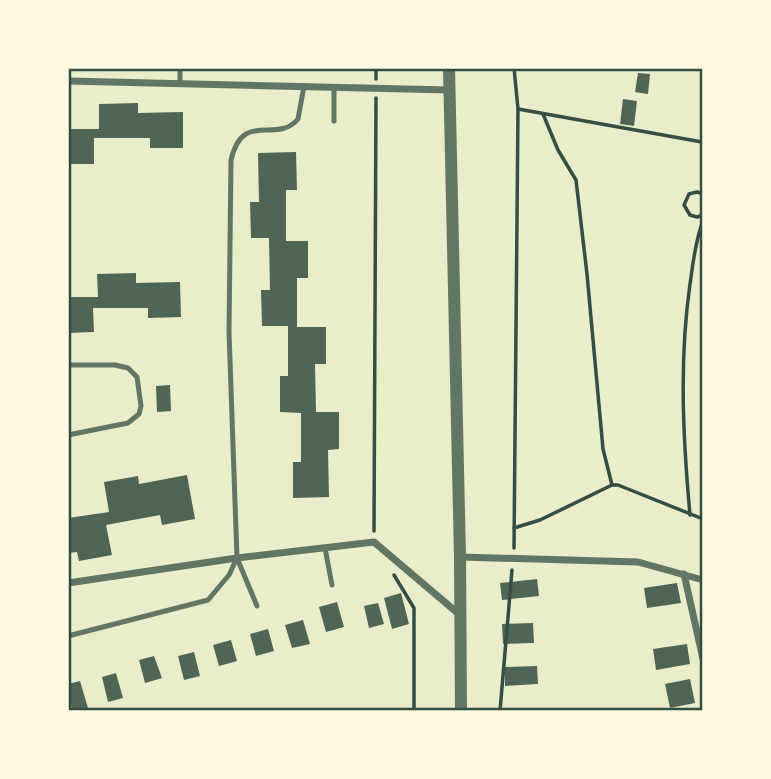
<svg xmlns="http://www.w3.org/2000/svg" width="771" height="779" font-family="Barlow,sans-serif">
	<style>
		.building { fill: #4f6655 }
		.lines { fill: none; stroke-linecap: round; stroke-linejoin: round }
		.path { stroke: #344e41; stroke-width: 3.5 }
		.service { stroke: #617663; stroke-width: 5 }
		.minor { stroke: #617663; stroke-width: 7 }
		.tertiary { stroke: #617663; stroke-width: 12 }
		.neatline { fill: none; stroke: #344e41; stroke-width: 2.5 }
	</style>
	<rect width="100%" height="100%" fill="#e9edc9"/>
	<!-- building -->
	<g class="building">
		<path d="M638 73 650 74 648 94 635 92Z"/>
		<path d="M623 99 637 101 634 126 620 124Z"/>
		<path d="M138 103V113L183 112V148H150V138H94V164H68V129H99V104Z"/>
		<path d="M296 152 297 190H286V241H308V278H297V327H326V364H315L316 412H339V449L328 450 329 497 293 498V462H301V413L280 412V376H288V326H262L261 290H270L269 238H251L250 202H259L258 153Z"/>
		<path d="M136 273V283L180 282 181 317 148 318V308H93L94 332 68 333V297H98L97 274Z"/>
		<path d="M170 385 171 411 157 412 156 386Z"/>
		<path d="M187 475 195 519 162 525 160 515 106 525 112 555 79 561 77 552 68 553V518L109 512 104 482 138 476 139 484Z"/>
		<path d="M537 579 539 596 502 600 500 583Z"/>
		<path d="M677 583 681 603 647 608 644 588Z"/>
		<path d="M401 593 409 624 392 629 384 598Z"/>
		<path d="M337 602 344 627 326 632 319 607Z"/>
		<path d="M378 603 384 624 369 628 364 606Z"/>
		<path d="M303 620 310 644 292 648 285 625Z"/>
		<path d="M533 623 534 643 503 644 502 624Z"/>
		<path d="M268 629 274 651 256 656 250 634Z"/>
		<path d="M231 640 237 661 219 666 213 645Z"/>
		<path d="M687 644 690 664 656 670 653 649Z"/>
		<path d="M194 652 200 676 184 680 178 656Z"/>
		<path d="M154 656 162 678 145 683 139 660Z"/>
		<path d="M537 666 538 684 505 686V667Z"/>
		<path d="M116 673 123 698 108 702 102 677Z"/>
		<path d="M690 679 695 703 670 708 665 684Z"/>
		<path d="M80 681 88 708 72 711 68 684Z"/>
	</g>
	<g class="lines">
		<!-- path -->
		<g class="path">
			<path d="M376 79V68"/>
			<path d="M518 109 702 142"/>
			<path d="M543 114 558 150 576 180 587 274 603 449 612 485"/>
			<path d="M703 194 697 192 689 194 684 205 690 215 697 217 703 215"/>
			<path d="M690 515C683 438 679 361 690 284 693 264 695 241 703 221"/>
			<path d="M514 528 540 520 612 485H618L703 519"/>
			<path d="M374 531 376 98"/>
			<path d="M514 548 518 109 514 68"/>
			<path d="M394 575 414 608V711"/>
			<path d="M500 711 512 570"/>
		</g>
		<!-- service -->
		<g class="service">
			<path d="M180 84V68"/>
			<path d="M334 87V121"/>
			<path d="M68 365H115L128 368 137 377 141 406 139 414 128 423 68 435"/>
			<path d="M325 548 332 585"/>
			<path d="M257 606 237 558 229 332 231 160C243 109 276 145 298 119L304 86"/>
			<path d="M68 636 208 600 229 575 237 558"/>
		</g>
		<!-- minor -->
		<g class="minor">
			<path d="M68 81 450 90"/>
			<path d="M460 557 638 562 703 580"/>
			<path d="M684 574 703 659"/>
			<path d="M68 583 237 558 374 542 460 615"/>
		</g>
		<!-- tertiary -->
		<path class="tertiary" d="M449 68 460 557 461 711"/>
	</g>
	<!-- border -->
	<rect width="771" height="779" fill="none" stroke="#fefae0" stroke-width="140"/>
	<rect x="70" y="70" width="631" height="639" class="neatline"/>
</svg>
